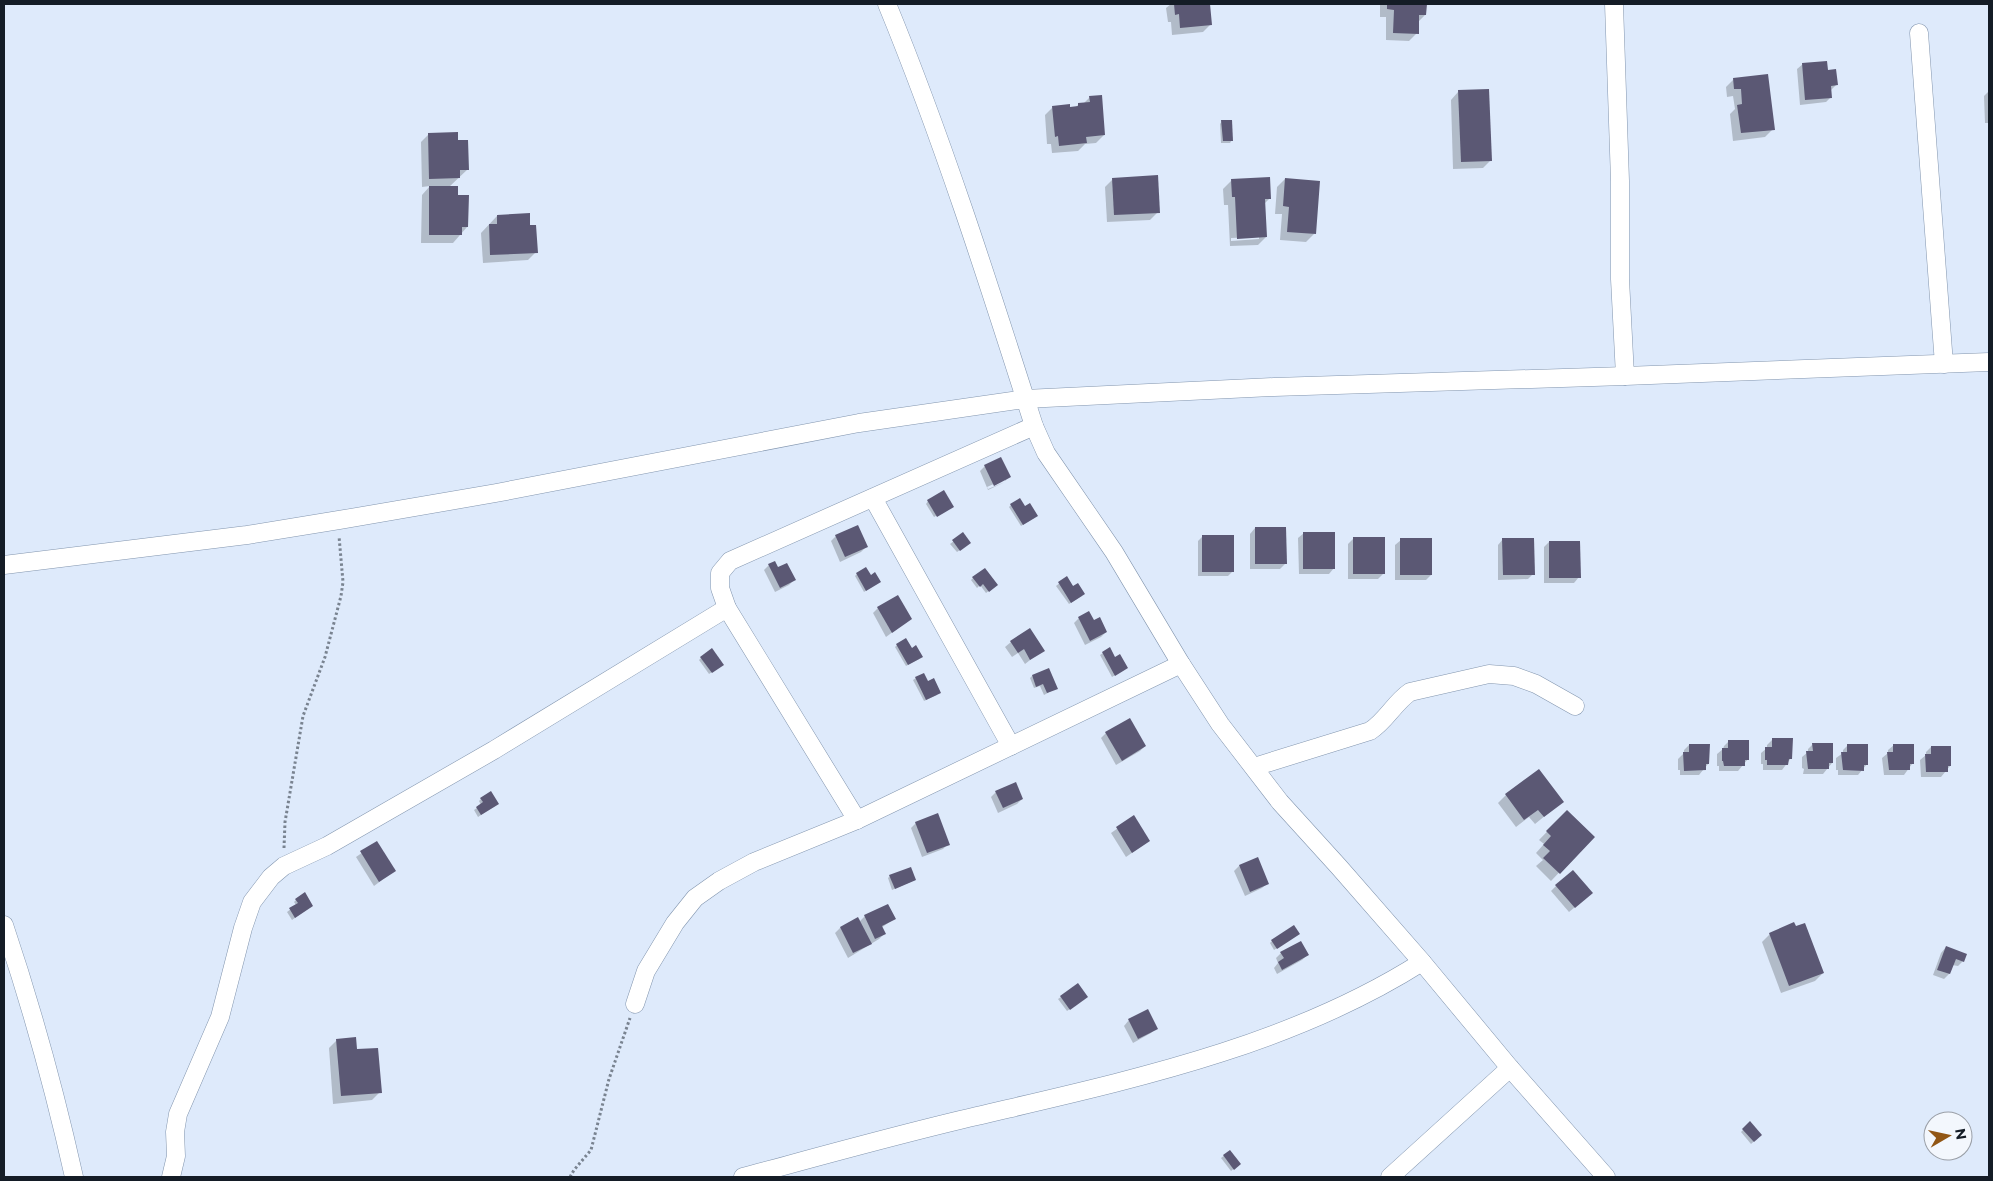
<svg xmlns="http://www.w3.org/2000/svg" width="1993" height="1181" font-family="Montserrat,sans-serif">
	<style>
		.shadow { fill: #0003; fill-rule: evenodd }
		.building { fill: #5b5874 }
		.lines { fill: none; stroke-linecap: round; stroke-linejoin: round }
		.minor-casing { stroke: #8295ae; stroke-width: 19 }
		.path { stroke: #798390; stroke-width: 3; stroke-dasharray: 2.5 2.5; stroke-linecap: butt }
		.minor { stroke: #fff; stroke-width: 18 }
	</style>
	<rect width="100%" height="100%" fill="#deeafb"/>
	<!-- shadow -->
	<g class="shadow">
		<path d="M1171 4H1209L1211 24 1203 32 1172 35 1171 22H1168L1166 8Z"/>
		<path d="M1380 4H1425V15L1418 22 1417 33 1409 41 1386 40V17H1380Z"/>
		<path d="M1803 64 1826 71 1836 85 1831 90V97L1826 102 1800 105 1797 69Z"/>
		<path d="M1734 79 1773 129 1765 137 1733 141 1730 114 1735 109 1733 96 1727 97 1726 87Z"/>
		<path d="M1989 91V123H1985L1984 96Z"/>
		<path d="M1458 92 1491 160 1483 168 1453 169 1451 100Z"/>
		<path d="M1090 97 1104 135 1096 143 1085 144 1078 151 1052 153 1051 144H1047L1045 115 1053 107 1075 108 1079 104H1083Z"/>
		<path d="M1222 121 1232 140 1230 143H1221L1220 124Z"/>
		<path d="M429 134 457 141 468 169 449 187 457 196 467 227 453 243H421L422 195 430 186 422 187 421 142Z"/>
		<path d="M1113 179 1158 212 1150 220 1107 222 1105 187Z"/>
		<path d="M1285 179 1314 234 1306 242 1280 240 1282 214H1275L1277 187Z"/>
		<path d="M1231 181 1270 198 1264 204 1266 237 1258 245 1230 246 1228 205H1224L1223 189ZM1259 237V239L1231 241V238Z"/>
		<path d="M497 216 529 226 536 252 528 260 483 263 481 233Z"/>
		<path d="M985 466 1009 477 1005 481V479L987 487 988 489 1005 482 988 490 980 471Z"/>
		<path d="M928 501 952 507 934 517 926 504Z"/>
		<path d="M1011 505 1034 518 1021 526 1009 507Z"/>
		<path d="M1255 528 1285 564 1280 569H1250V534Z"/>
		<path d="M1304 533 1334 568 1329 574H1299L1298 538Z"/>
		<path d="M963 534 967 545 957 552 950 544Z"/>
		<path d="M836 536 866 547 861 552 840 562 831 541Z"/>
		<path d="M1203 536 1233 571 1228 576H1198V541Z"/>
		<path d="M1353 539 1383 574 1378 579H1348V544Z"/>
		<path d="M1503 539 1533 574 1528 579 1498 580V545Z"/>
		<path d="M1401 540 1431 575 1426 580H1395V545Z"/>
		<path d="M1549 542 1579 577 1574 583H1544V547Z"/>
		<path d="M769 565 777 569 794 580 789 585 775 592 764 570Z"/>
		<path d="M857 574 870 577 879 582 864 592 855 576Z"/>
		<path d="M973 578 994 587 986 593 980 585 977 588 971 580Z"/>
		<path d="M1066 578 1082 596 1069 604 1056 586Z"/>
		<path d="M878 608 910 619 886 637 873 613Z"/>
		<path d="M1079 618 1093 622 1106 632 1101 637 1085 645 1074 623Z"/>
		<path d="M1011 642 1043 650 1025 664 1018 653 1012 657 1005 647Z"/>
		<path d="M897 645 919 659 906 666 895 647Z"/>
		<path d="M1103 653 1115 659 1124 670 1112 677 1100 655Z"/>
		<path d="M701 658 720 667 709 674 699 660Z"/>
		<path d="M1032 676 1057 688 1044 695 1040 686 1034 688 1030 678Z"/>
		<path d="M916 678 937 695 924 701 913 680Z"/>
		<path d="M1106 733 1145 746 1140 751 1116 765 1101 738Z"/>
		<path d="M1772 740 1791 758 1782 770H1763V764H1761V753L1767 748V745Z"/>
		<path d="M1729 741 1748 759 1738 771H1719V766H1717V754L1723 749 1724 746Z"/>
		<path d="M1813 744 1832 763 1823 774H1803L1804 769 1802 768V757L1808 752V749Z"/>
		<path d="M1689 745 1708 764 1699 775H1680V770H1678V759L1684 753V750Z"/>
		<path d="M1848 745 1867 764 1858 775H1838V770H1836V758L1843 753V750Z"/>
		<path d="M1894 745 1912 764 1904 775H1884L1882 758 1888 753V750Z"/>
		<path d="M1931 747 1950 766 1941 777H1921L1920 760 1926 755V752Z"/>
		<path d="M996 792 1022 799 1017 804 998 813 991 797Z"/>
		<path d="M1506 795 1562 802 1535 824 1529 817 1516 827 1498 803Z"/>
		<path d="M481 799 495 806 478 817 474 810 481 805 479 801Z"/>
		<path d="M1567 811 1593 837 1551 881 1536 866 1543 860 1536 853 1544 844 1539 840Z"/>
		<path d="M1134 817 1149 841 1126 857 1111 833Z"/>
		<path d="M916 823 948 844 943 849 922 857 911 828Z"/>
		<path d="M376 843 394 871 374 886 356 857Z"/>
		<path d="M1239 866 1268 883 1262 888 1245 896 1234 871Z"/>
		<path d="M890 876 915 880 892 890 888 878Z"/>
		<path d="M1556 886 1586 898 1569 912 1551 891Z"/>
		<path d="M296 900 312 906 292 920 287 912 296 905 294 902Z"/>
		<path d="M865 916 894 919 881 928 884 934 879 939 848 958 835 933 840 928 858 919 859 922Z"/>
		<path d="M1299 934 1274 950 1270 943 1272 941Z"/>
		<path d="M1770 934 1823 973 1815 981 1781 993 1762 942Z"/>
		<path d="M1946 947 1963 961 1958 966 1952 965 1949 974 1944 979 1933 975 1941 953Z"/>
		<path d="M1281 953 1307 955 1302 960 1277 974 1274 968 1278 963 1276 958Z"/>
		<path d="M1061 997 1084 999 1067 1011 1058 999Z"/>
		<path d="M1129 1020 1156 1028 1151 1033 1133 1043 1124 1026Z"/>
		<path d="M337 1040 356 1051 380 1092 372 1100 333 1104 329 1048Z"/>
		<path d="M1750 1123 1761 1135 1751 1144 1741 1132Z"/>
		<path d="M1230 1151 1237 1166 1231 1171 1221 1158Z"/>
	</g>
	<!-- building -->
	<g class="building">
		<path d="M1174 4H1210L1212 25 1180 28 1179 14 1175 15Z"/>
		<path d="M1387 4H1427L1426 15H1419V34L1393 33 1394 10 1387 9Z"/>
		<path d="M1827 61 1828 70 1836 69 1838 85 1831 86 1832 98 1805 100 1802 63Z"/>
		<path d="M1768 74 1775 130 1741 133 1737 105 1742 104 1741 89H1734L1733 78Z"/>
		<path d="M1489 89 1492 161 1461 162 1458 90Z"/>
		<path d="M1102 95 1105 135 1086 137 1087 143 1059 146 1058 136 1055 137 1052 106 1070 104V107L1078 106V103L1090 102 1089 96Z"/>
		<path d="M1221 120H1232L1233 141H1223Z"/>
		<path d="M458 132V140H468L469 170H460V178L429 179 428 133Z"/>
		<path d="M1158 175 1160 213 1114 215 1112 178Z"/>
		<path d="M1270 177 1271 199H1265L1267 237 1237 239 1235 197H1232L1231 179Z"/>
		<path d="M1285 178 1320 181 1316 234 1287 232 1289 207 1283 206Z"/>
		<path d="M429 186H458V195H469L468 227H462V235H429Z"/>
		<path d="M530 213V225H536L538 253 490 255 489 224H497V215Z"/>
		<path d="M1001 457 1011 477 994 486 984 465Z"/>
		<path d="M944 490 954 507 937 517 927 500Z"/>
		<path d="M1020 498 1025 506 1030 503 1038 516 1023 525 1010 504Z"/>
		<path d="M858 525 868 547 845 557 835 535Z"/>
		<path d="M1255 527H1286L1287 564H1255Z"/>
		<path d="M963 532 971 543 960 551 952 540Z"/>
		<rect x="1303" y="532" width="32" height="37"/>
		<rect x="1202" y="535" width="32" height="37"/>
		<rect x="1353" y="537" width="32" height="37"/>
		<rect x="1400" y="538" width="32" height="37"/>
		<path d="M1502 538H1534L1535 575H1503Z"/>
		<path d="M1549 541H1580L1581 578H1549Z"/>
		<path d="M775 561 778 567 787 563 796 580 780 588 768 564Z"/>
		<path d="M866 567 871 575 875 572 881 582 866 591 856 573Z"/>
		<path d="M985 568 998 585 989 592 983 584 980 587 972 577Z"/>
		<path d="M1067 576 1073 586 1078 583 1085 594 1071 603 1058 582Z"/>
		<path d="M898 595 912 619 892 633 877 607Z"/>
		<path d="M1089 611 1094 620 1100 617 1107 632 1090 641 1078 617Z"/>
		<path d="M1030 628 1045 651 1030 660 1024 649 1018 653 1010 641Z"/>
		<path d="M906 638 912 648 916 645 923 657 908 665 896 644Z"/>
		<path d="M1110 647 1115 657 1120 654 1128 668 1115 676 1102 652Z"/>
		<path d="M712 648 724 665 712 673 700 657Z"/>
		<path d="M1049 668 1058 689 1047 693 1043 684 1036 687 1032 675Z"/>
		<path d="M924 673 928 681 934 678 941 693 926 700 915 677Z"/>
		<path d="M1130 718 1146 746 1122 761 1105 732Z"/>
		<path d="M1772 738H1793L1792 759H1789L1788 765H1767V760H1765V747H1772Z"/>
		<path d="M1728 740H1749V760H1745V766H1724L1723 761H1722V748H1728Z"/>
		<path d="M1812 743H1833V763H1829V769H1808L1806 751H1813Z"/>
		<path d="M1689 744H1710L1709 764H1706V770L1684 771 1683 752H1689Z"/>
		<path d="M1847 744H1868V765H1864V771L1843 770 1841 752H1847Z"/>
		<path d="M1893 744H1914V764H1910V770H1889L1887 752H1893Z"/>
		<path d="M1931 746H1951V766H1948V772H1926L1925 754H1931Z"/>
		<path d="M1539 769 1564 802 1544 817 1538 810 1524 820 1505 794Z"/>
		<path d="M1016 782 1023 799 1003 808 995 791Z"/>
		<path d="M491 791 499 804 481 815 476 807 483 802 480 798Z"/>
		<path d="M1567 810 1595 837 1560 874 1543 858 1550 851 1543 845 1551 836 1546 831Z"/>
		<path d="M938 813 950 845 927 853 915 822Z"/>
		<path d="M1134 815 1150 841 1132 853 1116 827Z"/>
		<path d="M377 841 396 871 379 882 360 851Z"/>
		<path d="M1258 857 1269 884 1250 892 1239 865Z"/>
		<path d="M911 867 916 880 895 889 889 875Z"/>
		<path d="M1573 870 1593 893 1575 908 1555 885Z"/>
		<path d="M305 892 313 906 295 918 289 908 298 903 295 899Z"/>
		<path d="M888 904 896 919 882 926 886 934 875 939 864 915Z"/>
		<path d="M858 917 872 944 853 953 840 927Z"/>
		<path d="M1794 922 1796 926 1805 923 1824 973 1789 986 1769 933Z"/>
		<path d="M1294 925 1300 934 1277 949 1271 940Z"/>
		<path d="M1301 941 1309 955 1282 970 1278 962 1284 958 1280 952Z"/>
		<path d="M1946 946 1967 954 1964 962 1956 959 1950 974 1937 970Z"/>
		<path d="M1078 983 1088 997 1070 1010 1060 996Z"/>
		<path d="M1148 1009 1158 1029 1138 1039 1128 1019Z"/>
		<path d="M356 1037 357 1049 378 1048 382 1093 341 1096 336 1039Z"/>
		<path d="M1750 1121 1762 1135 1754 1142 1742 1129Z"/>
		<path d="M1230 1150 1241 1164 1234 1170 1223 1155Z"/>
	</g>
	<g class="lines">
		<defs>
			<g id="minor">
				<path d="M887 4C943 140 989 285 1034 426L1046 453 1114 552 1181 664 1220 724 1280 802 1339 867 1422 962 1510 1068 1606 1177"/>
				<path d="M1614 4 1620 181V279L1625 376"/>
				<path d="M1919 33 1944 364"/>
				<path d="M873 498 1011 746"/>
				<path d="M4 565 247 535 339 520 496 493 859 423 1025 399 1274 387 1625 376 1989 362"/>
				<path d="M1254 767 1370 731C1386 721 1394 703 1410 692L1489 674 1514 676 1536 684 1575 706"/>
				<path d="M857 820 727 608 720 588V573L730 561 1034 426"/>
				<path d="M4 925C32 1008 55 1092 74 1177"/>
				<path d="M635 1004 646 971 675 923 695 898 719 881 754 862 857 820 1181 664"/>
				<path d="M171 1177 176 1156 175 1132 178 1114 220 1017 243 928 252 902 271 877 284 866 327 846 494 750 727 608"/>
				<path d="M743 1177C821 1156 899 1134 977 1116 1130 1080 1288 1047 1422 962"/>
				<path d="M1390 1177 1510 1068"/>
			</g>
		</defs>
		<!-- minor casing -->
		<use href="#minor" class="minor-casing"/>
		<!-- path -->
		<g class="path">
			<path d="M284 848 285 822 303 716 325 657 341 596 343 582 339 536"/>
			<path d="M570 1177 574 1170 591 1150 609 1079 630 1018"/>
		</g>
		<!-- minor -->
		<use href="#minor" class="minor"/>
	</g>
	<!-- border -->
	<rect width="1993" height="1181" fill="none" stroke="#141c26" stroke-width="10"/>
	<!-- north arrow -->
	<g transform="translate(1948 1136) rotate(81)"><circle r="24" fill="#f3f7fd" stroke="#9a9fa7"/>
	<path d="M0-4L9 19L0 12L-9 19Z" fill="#915615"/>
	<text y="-8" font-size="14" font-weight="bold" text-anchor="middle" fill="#141c26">N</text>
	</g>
</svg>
